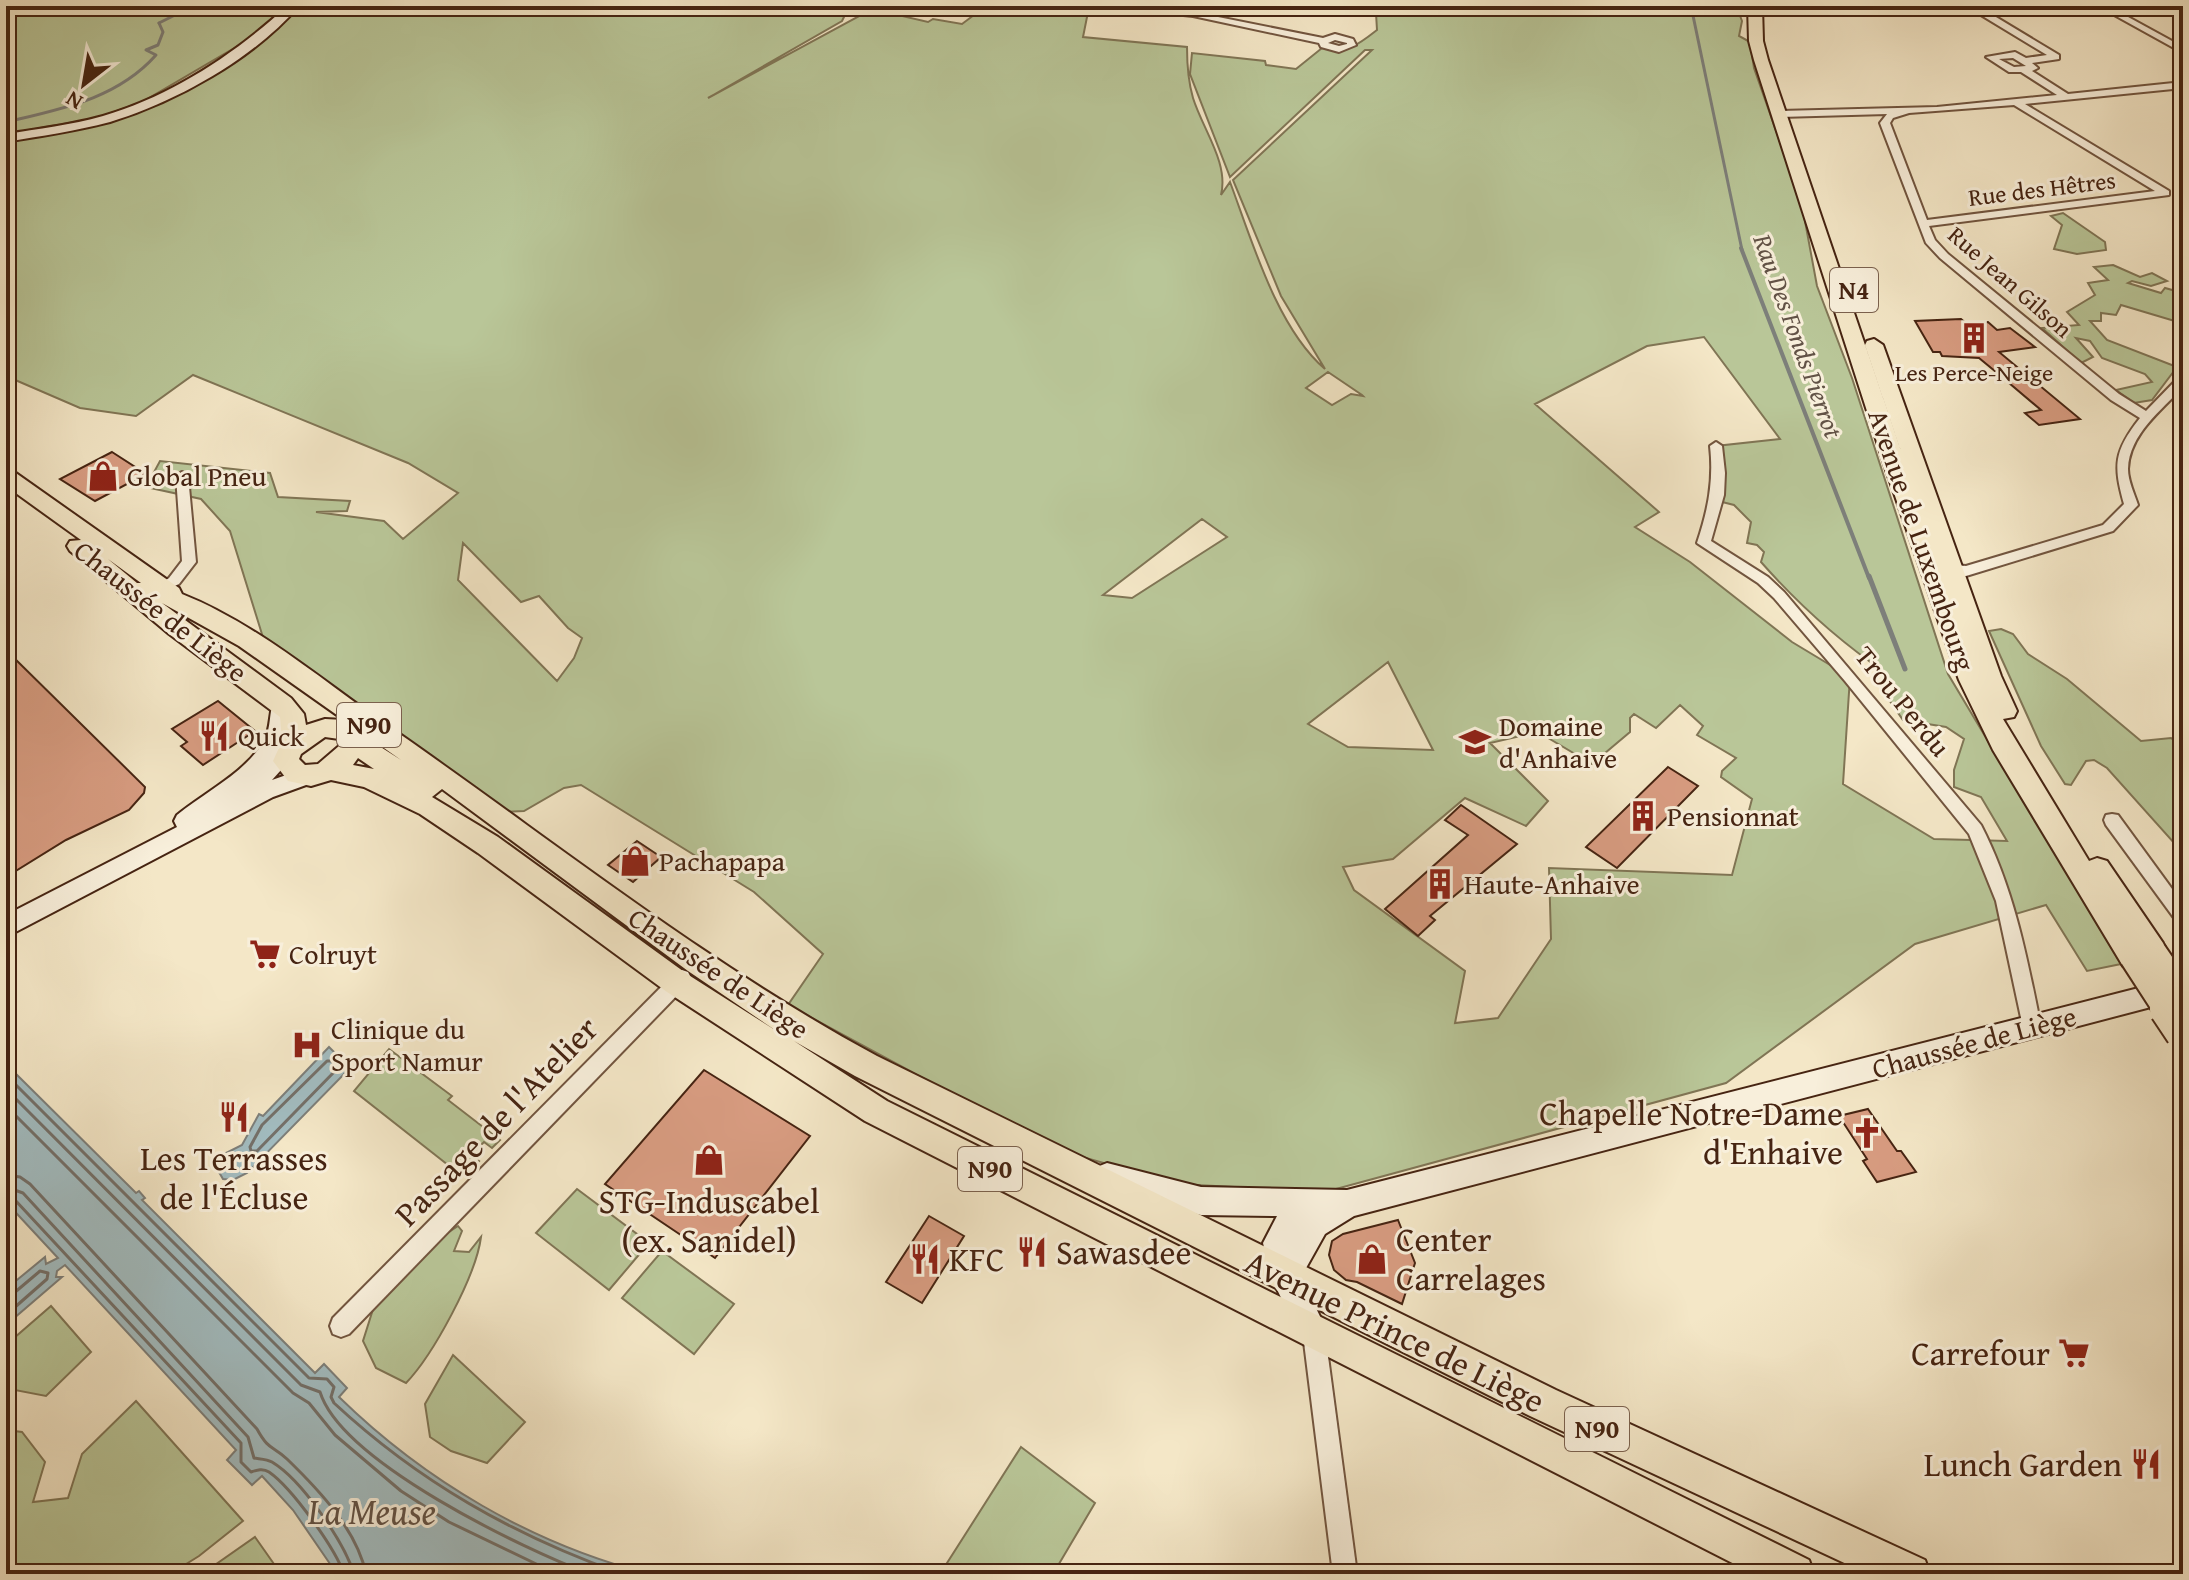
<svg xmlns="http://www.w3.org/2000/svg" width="2189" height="1580" font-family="'Gentium Book Plus',serif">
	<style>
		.green { fill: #b9c698; stroke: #807555; stroke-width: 2; fill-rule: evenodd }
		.water { fill: #a2bcc0; stroke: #7d7f7a; stroke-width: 2 }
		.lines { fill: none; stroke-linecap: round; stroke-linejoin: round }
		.shore { stroke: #747069; stroke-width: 3 }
		.stream-far2 { stroke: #7d7f7a; stroke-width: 3 }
		.stream-far1 { stroke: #7d7f7a; stroke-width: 4 }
		.stream { stroke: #7d7f7a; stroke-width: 5 }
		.building { fill: #d89c81; stroke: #462412; stroke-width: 2 }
		.street-casing { stroke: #72553f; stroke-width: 4 }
		.secondary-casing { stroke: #462412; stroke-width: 4 }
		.primary-casing { stroke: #462412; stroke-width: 4 }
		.street { fill: #f8efdb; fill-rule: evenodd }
		.secondary { fill: #f8efdb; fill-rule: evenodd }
		.primary { fill: #f4e7c7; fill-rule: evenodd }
		.primary-bridge-far1-casing { stroke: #462412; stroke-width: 30; stroke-linecap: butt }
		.primary-bridge-casing { stroke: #462412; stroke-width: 38; stroke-linecap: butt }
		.primary-bridge-far1 { stroke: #f4e7c7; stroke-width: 26 }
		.primary-bridge { stroke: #f4e7c7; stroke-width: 34 }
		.labels { text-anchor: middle; stroke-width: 6; stroke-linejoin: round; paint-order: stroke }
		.far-street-label { font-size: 24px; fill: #462412; stroke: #f8efdb }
		.far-poi-label { font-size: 24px; fill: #462412; stroke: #f8efdb }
		.shield { fill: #f8efdb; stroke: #7b614e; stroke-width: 2 }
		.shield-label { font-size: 26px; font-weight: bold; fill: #462412 }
		.far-water-label { font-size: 26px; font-style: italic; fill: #625246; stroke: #f8efdb }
		.poi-label { font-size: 28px; fill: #462412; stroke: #f8efdb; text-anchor: start }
		.street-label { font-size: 28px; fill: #462412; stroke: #f8efdb }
		.near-poi-label { font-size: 34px; fill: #462412; stroke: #f8efdb; text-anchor: end }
		.near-street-label { font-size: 34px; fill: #462412; stroke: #f8efdb }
		.near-water-label { font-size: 36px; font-style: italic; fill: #625246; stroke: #f8efdb }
	</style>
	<rect width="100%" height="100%" fill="#f4e7c7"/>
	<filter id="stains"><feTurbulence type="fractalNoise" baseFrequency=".0025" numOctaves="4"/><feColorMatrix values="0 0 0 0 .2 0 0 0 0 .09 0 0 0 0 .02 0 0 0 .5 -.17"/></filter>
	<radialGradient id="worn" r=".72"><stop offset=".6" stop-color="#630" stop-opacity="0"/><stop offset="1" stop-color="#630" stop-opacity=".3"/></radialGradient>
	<!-- green -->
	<g class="green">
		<path d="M6 6H688L845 15 842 21 708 98 872 9 928 22 933 19 962 24 986 6 1089 7 1083 37 1187 47C1187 65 1188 81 1193 98 1203 130 1229 163 1221 195L1230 182C1252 241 1277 328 1325 369L1281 296 1233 180 1372 50H1365L1230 177 1190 74 1192 53 1265 61 1266 65 1296 69 1322 48C1347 54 1358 45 1377 30L1376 13 1364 6H1742L1739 13 1742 21 1739 36 1750 42 1754 68 1802 205 1817 286 1852 378 1948 674 2121 964 2087 971 2046 905 1915 944 1726 1083 1325 1192 1178 1184 1054 1149 788 1005 823 954 754 892 581 785 564 788 524 811 500 812 265 644 230 531 201 499 146 487 160 461 270 473 278 497 350 501 347 511 316 512 384 521 403 539 458 493 408 463 193 375 136 416 80 408 6 376V141L91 124 162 101 260 33 142 102 97 118 6 134ZM1704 337 1780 439 1716 446 1718 501 1734 505 1751 522 1747 543 1757 545 1764 552 1761 562C1799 605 1839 641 1886 673L1885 694 1903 720 1946 727 1964 739 1954 770V787L1981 797 2007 841 1934 839 1843 784 1850 677 1792 642 1690 562 1635 527 1659 512 1535 404 1647 346ZM1328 372 1362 395 1363 396 1351 394 1332 405 1306 388ZM1202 519 1227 537 1132 598 1103 595ZM463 543 521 602 539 596 568 628 582 638 574 658 557 681 458 580ZM1388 662 1433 750 1348 747 1308 724ZM1680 705 1703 726 1697 735 1736 758 1722 771 1721 777 1752 799 1732 875 1549 868 1551 939 1498 1018 1455 1023 1465 971 1354 890 1343 867 1393 859 1465 798 1526 826 1548 801 1490 743 1538 732 1592 764 1630 732V718L1634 714 1656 728Z"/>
		<path d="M2063 213 2105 242 2106 250 2077 254 2054 249 2062 225 2051 216Z"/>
		<path d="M2113 265 2140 277 2152 273 2167 281 2151 286 2132 281 2128 283 2161 293 2165 288 2183 293V307L2174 308 2178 322 2121 305 2116 315 2101 313V321H2090L2107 340 2177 367 2152 400 2134 403 2116 390 2152 382 2145 374 2102 358 2090 341 2076 338 2093 357 2081 363 2042 328 2079 325 2067 312 2095 295 2088 283 2108 280 2094 267Z"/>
		<path d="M2001 629 2013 634 2028 654 2067 679 2141 741 2171 738 2183 747V853L2107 768 2094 760 2086 761 2071 785 2065 784 2041 746 1989 631Z"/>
		<path d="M389 1049 452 1096 448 1100 500 1140 492 1148 484 1142 471 1155 479 1161 462 1176 354 1091Z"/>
		<path d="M577 1189 649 1243 609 1290 536 1233Z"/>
		<path d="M458 1226 462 1231 454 1251 469 1252 481 1237C476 1276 433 1355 406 1383L376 1368 363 1341 375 1303 440 1238Z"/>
		<path d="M662 1251 734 1304 694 1354 622 1298Z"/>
		<path d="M51 1306 91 1352 46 1396 10 1389 6 1395V1345Z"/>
		<path d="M453 1355 525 1422 487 1463 451 1451 430 1437 425 1404Z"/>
		<path d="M136 1401 243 1521 199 1556 170 1574H6V1430L22 1432 45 1462 33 1502 68 1498 82 1454Z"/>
		<path d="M1021 1447 1095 1503 1053 1574H940Z"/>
		<path d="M255 1537 281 1574H202Z"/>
	</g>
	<!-- water -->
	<g class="water">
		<path d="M329 1047 350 1068 247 1173 233 1180 223 1179 216 1167 224 1154 242 1145 259 1114 263 1116Z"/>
		<path d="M6 1064 136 1193 139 1191 145 1198 142 1200 315 1373 324 1364 347 1388 339 1397C425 1481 532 1544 649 1574H337L293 1510 262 1476 252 1485 227 1460 236 1450 65 1265 57 1271 56 1277H62L6 1325V1289L45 1257 46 1264 58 1258 6 1202Z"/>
	</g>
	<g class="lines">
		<!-- shore -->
		<g class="shore">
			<path d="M327 1061H332L336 1070 257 1151H251L250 1147 262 1125Z"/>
			<path d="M6 1075 309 1378 327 1379 334 1387 331 1397 334 1403C419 1482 513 1535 622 1574"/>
			<path d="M6 1089 301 1385 320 1392C342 1462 523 1549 590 1574"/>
			<path d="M6 1106 293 1393 309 1403 335 1435 401 1491 449 1522 557 1574"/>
			<path d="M6 1175 20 1177 30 1184 257 1429C269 1451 272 1445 287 1459 319 1490 357 1530 366 1574"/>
			<path d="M6 1187 23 1193 248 1437 254 1458C260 1459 267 1459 272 1462 302 1480 344 1542 354 1574"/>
			<path d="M6 1197 15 1200 241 1443V1462L251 1472C257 1470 263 1468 269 1472 292 1488 335 1548 344 1574"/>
			<path d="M6 1294 14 1293 40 1271 48 1273 47 1279 6 1315"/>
		</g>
		<!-- stream-far2 -->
		<g class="stream-far2">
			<path d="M1691 6 1742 250"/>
			<path d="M159 23 193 6"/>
			<path d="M6 122C61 109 117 99 156 55L146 50 158 45 163 32 159 23"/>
		</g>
		<!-- stream-far1 -->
		<path class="stream-far1" d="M1741 248 1869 578"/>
		<!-- stream -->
		<path class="stream" d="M1869 576 1905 669"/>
	</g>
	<!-- building -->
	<g class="building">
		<path d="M1961 319 1967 324 1988 322 1997 330 2010 328 2035 347 1999 352 2080 419 2039 425 2025 413 2041 410 1996 372 1979 358 1942 356 1940 352H1933L1915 321Z"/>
		<path d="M112 452 146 474 95 501 60 479Z"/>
		<path d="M6 650 145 787 144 793 129 810 66 840 6 877Z"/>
		<path d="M218 701 255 731 203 765 181 746 187 742 172 729Z"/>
		<path d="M1668 767 1698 786 1617 868 1586 847Z"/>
		<path d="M1461 805 1517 844 1430 916 1435 920 1418 936 1385 909 1468 835 1445 820Z"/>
		<path d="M637 841 661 857 633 882 608 865Z"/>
		<path d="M704 1070 810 1136 715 1258 605 1184Z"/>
		<path d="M1868 1109 1897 1151H1901L1916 1172 1877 1182 1863 1161 1867 1159 1839 1116Z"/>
		<path d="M929 1216 964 1236 922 1303 886 1282Z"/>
		<path d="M1398 1220 1415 1263 1402 1304 1357 1282 1346 1280 1334 1270 1329 1255 1332 1241 1343 1234Z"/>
	</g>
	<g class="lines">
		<defs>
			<g id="street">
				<path d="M1096 6 1193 12 1323 38 1335 34 1353 39 1356 45 1339 52 1321 47 1319 43 1193 16ZM1335 40 1347 43V44L1339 46 1328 43Z"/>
				<path d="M1930 6H1939L1946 10 1989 7 1986 11 2059 55V59L2032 63 2038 68 2032 71 2068 94 2183 82V88L2025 104 2169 191V195L1929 226 1935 240 1948 254 2119 394 2146 411 2179 377 2183 376V387C2162 410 2129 434 2128 469 2128 481 2134 493 2138 505L2113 531 1966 576 1943 574 1936 569 1943 564 1966 566 2103 525 2124 504C2113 465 2114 451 2140 418L2111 400 1940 258 1926 243 1880 123 1887 114 1780 117 1775 114 1780 111 1937 107 2057 95 2021 72H2009L1986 57 2015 52 2026 58 2047 55 1976 12 1944 15ZM2013 58 2026 66 2014 67 1999 59ZM2014 105 2155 191 1927 220 1890 123 1893 118 1909 113Z"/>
				<path d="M2098 6H2108L2183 47V53Z"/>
				<path d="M1716 442 1722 446 1725 473 1724 495 1711 541 1768 577 1784 592 1981 825C2014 889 2027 957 2041 1027L2039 1033 2032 1035 2025 1033 2023 1027 1996 901 1969 834 1845 681 1774 598 1758 583 1697 543C1708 510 1714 481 1710 446Z"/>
				<path d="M182 472 188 476 196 562 179 584 162 592 155 587 169 578 182 561 176 476Z"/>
				<path d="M2112 814 2118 815 2183 904V924L2177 922 2106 825 2104 820 2106 815Z"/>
				<path d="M682 970 688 972 691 978 688 984 349 1334 341 1337 333 1334 330 1326 333 1318 676 972Z"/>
				<path d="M1314 1323 1322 1326 1325 1334 1357 1574H1333L1303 1334 1306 1326Z"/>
			</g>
			<g id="secondary">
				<path d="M287 6H299C253 59 176 102 110 122 76 131 41 136 6 142V134C38 129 71 125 103 116 171 96 235 54 287 6Z"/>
				<path d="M282 696 289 699C297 712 291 728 286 741L298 742 301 748 272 780 309 767 317 769 320 775 317 781 273 797 6 937V915L177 827 174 821 177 815C205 792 245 773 264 741 272 727 268 712 275 699Z"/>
				<path d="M2170 980 2179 983 2182 991 2179 999 2170 1002 1354 1216 1325 1234 1301 1277 1328 1333 1323 1343 1313 1348 1303 1343 1271 1277 1263 1243 1277 1216 1201 1215 1107 1189 1097 1185 1093 1176 1097 1167 1107 1163 1201 1187 1347 1190Z"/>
			</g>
			<g id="primary">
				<path d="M1748 6H1762L1763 41 1768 60 1916 495 1865 345 1867 341 1874 339 1883 345 2001 676 2017 711 2014 717 2003 719 2089 861 2097 858 2107 861 2163 943 2167 952 2163 961 2153 964 2145 962 2143 966 2133 969 2123 966 1993 750 1959 680 1885 467 1754 60 1749 41Z"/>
				<path d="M6 470 13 471 179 588 182 594C253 622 318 677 381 721 545 834 701 961 877 1056L1556 1390 1925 1560 1930 1574H1868L1530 1416 855 1076 794 1041 887 1101 1809 1560 1814 1574H1754L865 1121 667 992 478 853 420 814 364 787 331 780 311 786 288 781 273 761 282 741 280 717 169 634 70 551 67 546 70 541 81 540 6 486ZM108 559 141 583H137ZM162 603 239 646 344 720 325 719 306 725 304 714 291 698ZM364 734 401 760 365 737ZM325 737 339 739V746L318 764 305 765 299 759 301 754ZM358 758 374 769 353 765ZM442 789 688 971 778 1032 687 974 498 837 432 797Z"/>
			</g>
		</defs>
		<!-- street casing -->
		<use href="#street" class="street-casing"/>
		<!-- secondary casing -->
		<use href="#secondary" class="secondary-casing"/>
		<!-- primary casing -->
		<use href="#primary" class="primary-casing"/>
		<!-- street -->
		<use href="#street" class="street"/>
		<!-- secondary -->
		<use href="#secondary" class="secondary"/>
		<!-- primary -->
		<use href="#primary" class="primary"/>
		<defs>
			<g id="primary-bridge-far1">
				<path d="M2153 952 2183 996"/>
				<path d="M2133 957 2168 1011"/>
			</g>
			<path id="primary-bridge" d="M2167 1009 2183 1033"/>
		</defs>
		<!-- primary-bridge-far1 casing -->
		<use href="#primary-bridge-far1" class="primary-bridge-far1-casing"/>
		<!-- primary-bridge casing -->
		<use href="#primary-bridge" class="primary-bridge-casing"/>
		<!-- primary-bridge-far1 -->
		<use href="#primary-bridge-far1" class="primary-bridge-far1"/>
		<!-- primary-bridge -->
		<use href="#primary-bridge" class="primary-bridge"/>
	</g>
	<!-- icons -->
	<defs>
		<symbol id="building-bare" viewBox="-9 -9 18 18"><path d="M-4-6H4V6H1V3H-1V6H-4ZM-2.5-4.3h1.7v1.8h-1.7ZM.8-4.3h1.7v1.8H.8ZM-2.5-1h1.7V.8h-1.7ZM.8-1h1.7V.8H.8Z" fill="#8f2418" stroke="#f8efdb" stroke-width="2.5" paint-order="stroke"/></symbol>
		<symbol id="shop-bare" viewBox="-9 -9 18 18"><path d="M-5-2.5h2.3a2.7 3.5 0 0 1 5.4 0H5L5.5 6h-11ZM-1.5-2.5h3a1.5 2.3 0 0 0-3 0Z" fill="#8f2418" stroke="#f8efdb" stroke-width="2.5" paint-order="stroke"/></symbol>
		<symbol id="restaurant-bare" viewBox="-9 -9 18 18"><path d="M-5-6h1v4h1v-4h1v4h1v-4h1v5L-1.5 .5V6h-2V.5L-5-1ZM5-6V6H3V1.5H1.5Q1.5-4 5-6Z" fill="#8f2418" stroke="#f8efdb" stroke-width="2.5" paint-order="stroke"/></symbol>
		<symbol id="school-bare" viewBox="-9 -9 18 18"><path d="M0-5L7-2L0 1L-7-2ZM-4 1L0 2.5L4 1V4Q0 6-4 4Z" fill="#8f2418" stroke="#f8efdb" stroke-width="2.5" paint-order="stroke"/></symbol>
		<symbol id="supermarket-bare" viewBox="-9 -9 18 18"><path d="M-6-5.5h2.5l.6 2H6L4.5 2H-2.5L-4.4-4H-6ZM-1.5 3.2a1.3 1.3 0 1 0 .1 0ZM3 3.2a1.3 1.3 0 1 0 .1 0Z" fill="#8f2418" stroke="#f8efdb" stroke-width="2.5" paint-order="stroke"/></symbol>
		<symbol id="hospital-bare" viewBox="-9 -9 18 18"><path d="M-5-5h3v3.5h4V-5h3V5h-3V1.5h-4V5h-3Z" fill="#8f2418" stroke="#f8efdb" stroke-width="2.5" paint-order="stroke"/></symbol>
		<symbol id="church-bare" viewBox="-9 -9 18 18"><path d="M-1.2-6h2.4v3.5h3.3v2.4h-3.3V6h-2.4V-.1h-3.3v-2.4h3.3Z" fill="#8f2418" stroke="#f8efdb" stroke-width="2.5" paint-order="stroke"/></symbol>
	</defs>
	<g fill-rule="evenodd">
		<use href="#building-bare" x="1952" y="316" width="44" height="44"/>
		<use href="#shop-bare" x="81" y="454" width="44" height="44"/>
		<use href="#restaurant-bare" x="192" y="714" width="44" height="44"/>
		<use href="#school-bare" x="1453" y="720" width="44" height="44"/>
		<use href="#building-bare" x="1621" y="794" width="44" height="44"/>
		<use href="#shop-bare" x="613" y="839" width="44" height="44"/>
		<use href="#building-bare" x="1418" y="862" width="44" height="44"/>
		<use href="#supermarket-bare" x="243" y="932" width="44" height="44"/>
		<use href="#hospital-bare" x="285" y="1023" width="44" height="44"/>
		<use href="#restaurant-bare" x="212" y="1095" width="44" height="44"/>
		<use href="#church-bare" x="1845" y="1111" width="44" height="44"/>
		<use href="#shop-bare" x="687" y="1138" width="44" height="44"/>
		<use href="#restaurant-bare" x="1010" y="1230" width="44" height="44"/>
		<use href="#restaurant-bare" x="903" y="1237" width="44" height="44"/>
		<use href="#shop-bare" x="1350" y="1237" width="44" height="44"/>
		<use href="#supermarket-bare" x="2052" y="1331" width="44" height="44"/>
		<use href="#restaurant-bare" x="2124" y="1442" width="44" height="44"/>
	</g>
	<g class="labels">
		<!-- far-street labels -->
		<g class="far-street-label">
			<text transform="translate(2042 189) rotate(-7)" y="8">Rue des Hêtres</text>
			<text transform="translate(2010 282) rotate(41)" y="8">Rue Jean Gilson</text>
		</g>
		<!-- far-poi labels -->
		<g class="far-poi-label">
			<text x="1974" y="381">Les Perce-Neige</text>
		</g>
		<!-- shield labels -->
		<g class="shield">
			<rect x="1830" y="268" width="48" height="44" rx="6"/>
			<rect x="337" y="703" width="64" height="44" rx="6"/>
			<rect x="958" y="1147" width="64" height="44" rx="6"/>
			<rect x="1565" y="1407" width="64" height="44" rx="6"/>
		</g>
		<g class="shield-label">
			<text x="1854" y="299">N4</text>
			<text x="369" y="734">N90</text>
			<text x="990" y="1178">N90</text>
			<text x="1597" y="1438">N90</text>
		</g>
		<!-- far-water labels -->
		<g class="far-water-label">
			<text transform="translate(1798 336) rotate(70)" y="9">Rau Des Fonds Pierrot</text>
		</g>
		<!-- poi labels -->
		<g class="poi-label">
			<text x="127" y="486">Global Pneu</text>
			<text x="1499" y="736">Domaine<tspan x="1499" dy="32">d'Anhaive</tspan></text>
			<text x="238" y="746">Quick</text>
			<text x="1667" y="826">Pensionnat</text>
			<text x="659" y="871">Pachapapa</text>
			<text x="1464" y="894">Haute-Anhaive</text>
			<text x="289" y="964">Colruyt</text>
			<text x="331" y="1039">Clinique du<tspan x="331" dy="32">Sport Namur</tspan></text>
		</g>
		<!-- street labels -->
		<g class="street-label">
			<text transform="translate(1922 540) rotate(71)" y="10">Avenue de Luxembourg</text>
			<text transform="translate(161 611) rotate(38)" y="10">Chaussée de Liège</text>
			<text transform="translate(1903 701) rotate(51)" y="10">Trou Perdu</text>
			<text transform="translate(719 973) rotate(34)" y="10">Chaussée de Liège</text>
			<text transform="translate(1974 1042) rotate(-15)" y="10">Chaussée de Liège</text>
		</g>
		<!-- near-poi labels -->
		<g class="near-poi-label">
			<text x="1843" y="1125">Chapelle Notre-Dame<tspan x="1843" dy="39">d'Enhaive</tspan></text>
			<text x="234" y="1170" text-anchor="middle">Les Terrasses<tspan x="234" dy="39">de l'Écluse</tspan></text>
			<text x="709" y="1213" text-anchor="middle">STG-Induscabel<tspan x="709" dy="39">(ex. Sanidel)</tspan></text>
			<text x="1396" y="1251" text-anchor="start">Center<tspan x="1396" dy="39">Carrelages</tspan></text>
			<text x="1056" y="1264" text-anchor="start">Sawasdee</text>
			<text x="949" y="1271" text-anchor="start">KFC</text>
			<text x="2050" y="1365">Carrefour</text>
			<text x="2122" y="1476">Lunch Garden</text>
		</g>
		<!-- near-street labels -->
		<g class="near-street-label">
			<text transform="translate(496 1121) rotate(-46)" y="12">Passage de l'Atelier</text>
			<text transform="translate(1395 1331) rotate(26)" y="12">Avenue Prince de Liège</text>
		</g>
		<!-- near-water labels -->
		<g class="near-water-label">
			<text x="372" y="1524">La Meuse</text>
		</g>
	</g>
	<!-- margin -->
	<rect width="2189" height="1580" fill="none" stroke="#f4e7c7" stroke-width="32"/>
	<rect x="8" y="8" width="2173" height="1564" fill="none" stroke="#462412" stroke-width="4"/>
	<rect x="16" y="16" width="2157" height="1548" fill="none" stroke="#462412" stroke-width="2"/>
	<!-- north arrow -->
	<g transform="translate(84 84) rotate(211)" stroke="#f8efdb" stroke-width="6" paint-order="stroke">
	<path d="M0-6L14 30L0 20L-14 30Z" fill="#462412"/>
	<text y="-12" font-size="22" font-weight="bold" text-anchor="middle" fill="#462412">N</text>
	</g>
	<rect width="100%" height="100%" filter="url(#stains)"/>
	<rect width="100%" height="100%" fill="url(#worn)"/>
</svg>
